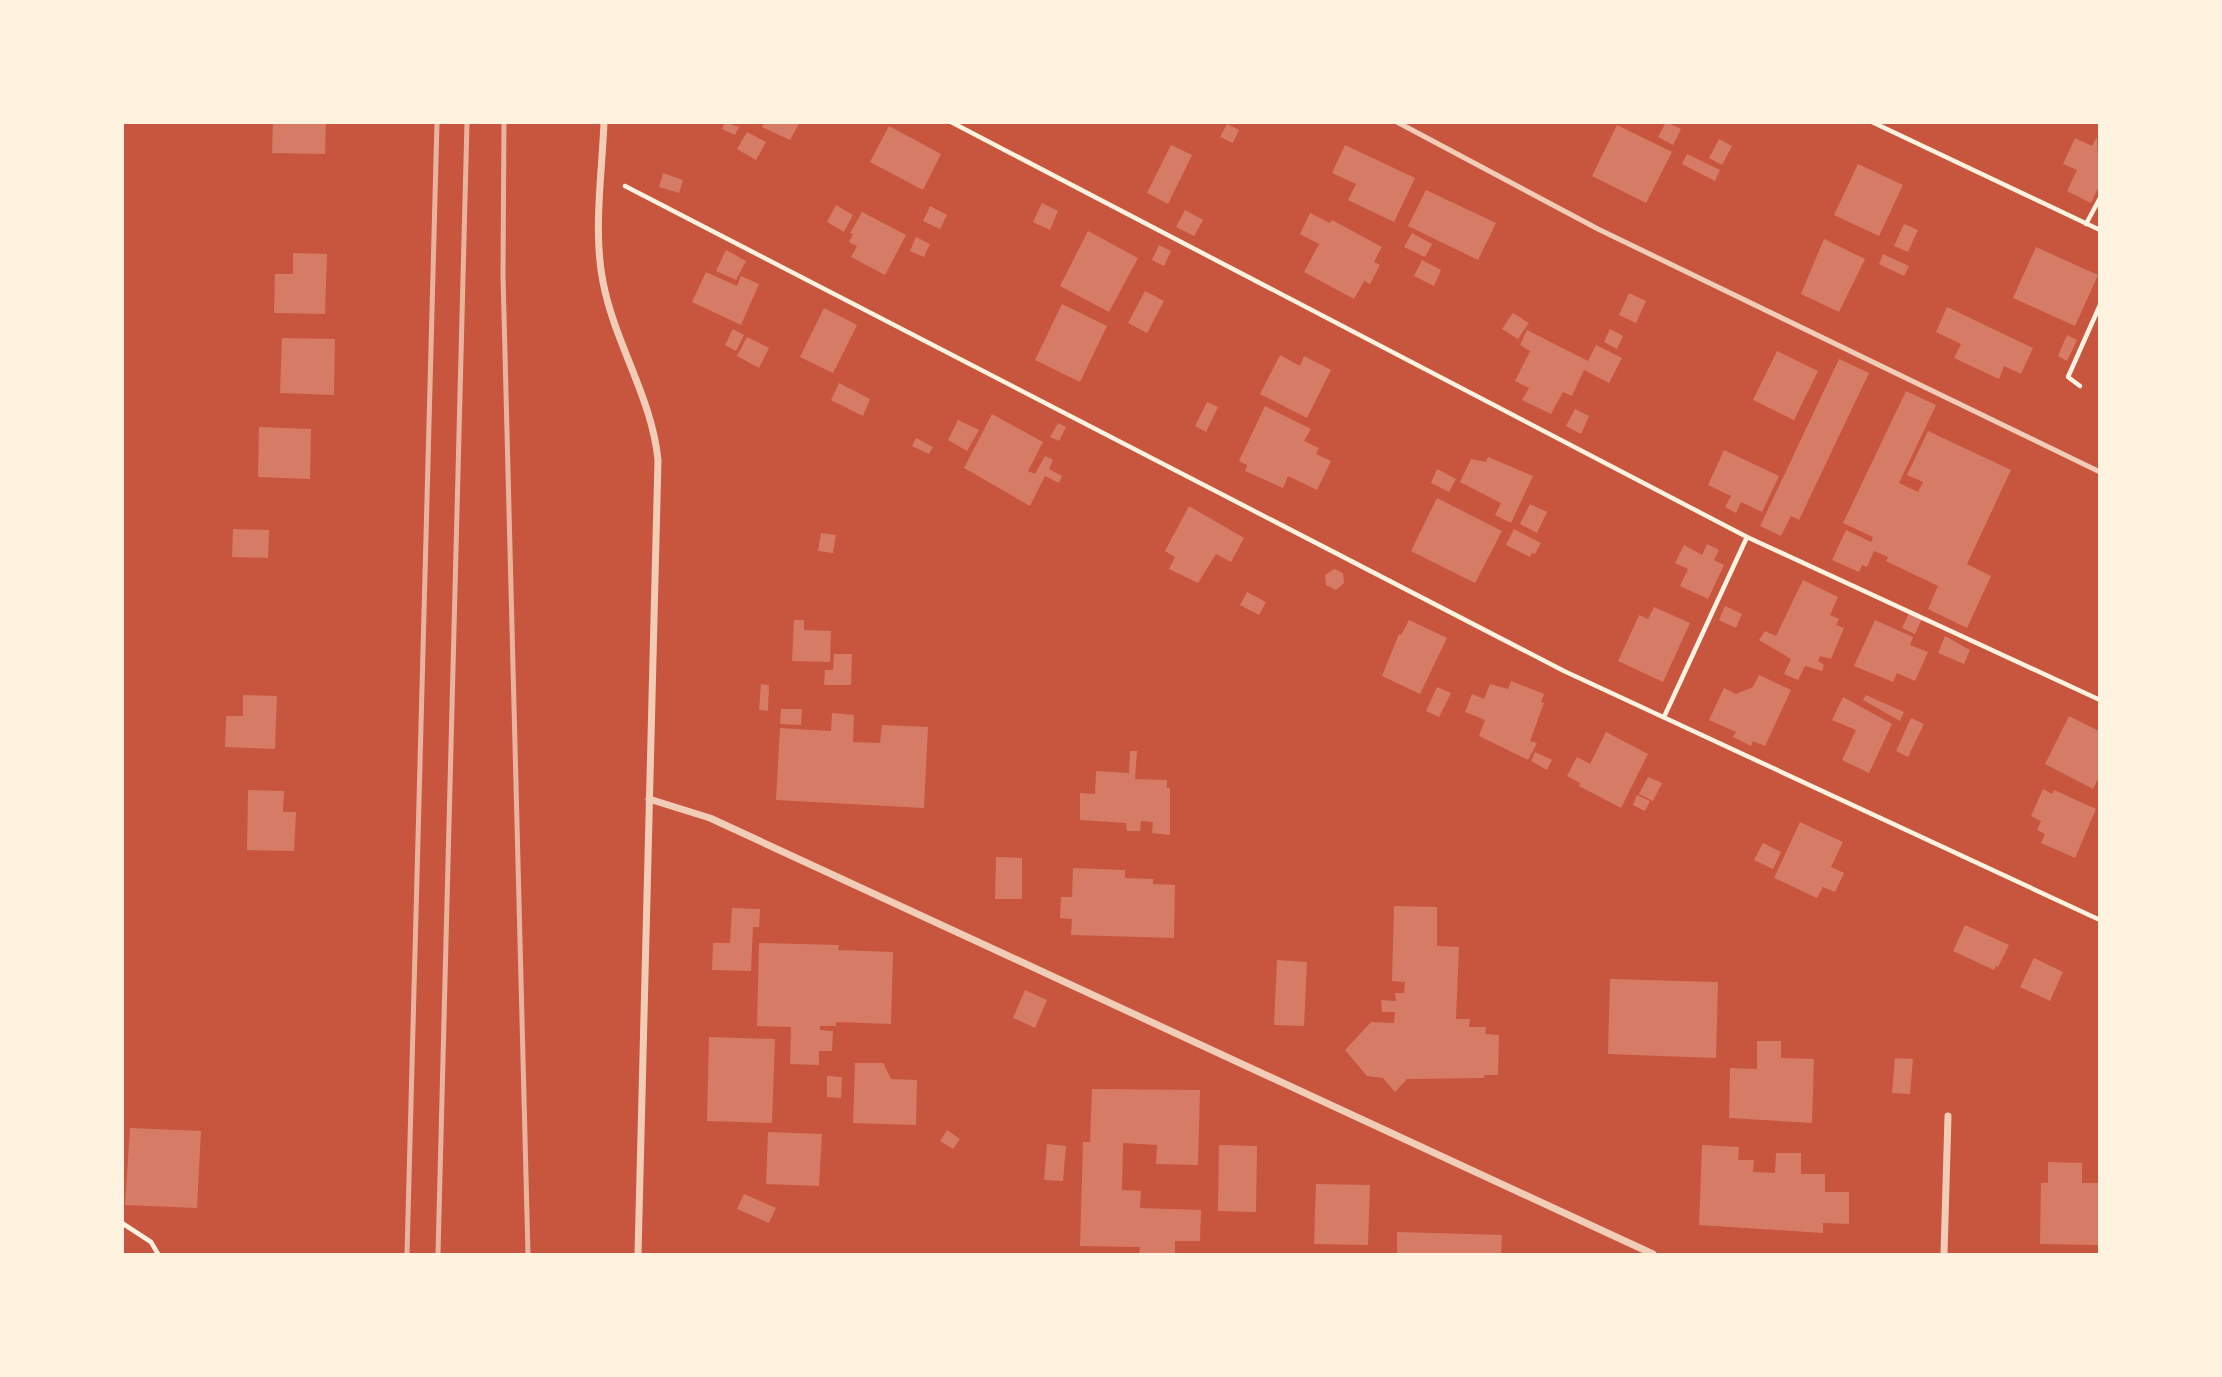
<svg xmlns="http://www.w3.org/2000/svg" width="2222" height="1377" font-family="Signika,sans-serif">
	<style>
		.building { fill: #d67c66 }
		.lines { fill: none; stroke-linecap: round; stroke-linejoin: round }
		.path { stroke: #fff3e0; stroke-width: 4.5 }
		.service { stroke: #f1ccb7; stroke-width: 5 }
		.minor { stroke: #f1ccb7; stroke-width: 7 }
		.rail { stroke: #e9b49f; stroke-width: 5 }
	</style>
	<rect width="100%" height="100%" fill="#c8553d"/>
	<!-- building -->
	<g class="building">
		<path d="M273 122H326L325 154 272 153Z"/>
		<path d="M725 122 739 127 735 135 722 129Z"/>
		<path d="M765 122H800L790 140 762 127Z"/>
		<path d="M1666 122 1681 129 1673 145 1658 137Z"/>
		<path d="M1227 124 1239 130 1233 143 1220 137Z"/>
		<path d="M1617 125 1672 152 1646 203 1592 176Z"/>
		<path d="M889 126 941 154 923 190 870 162Z"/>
		<path d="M747 132 766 142 756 160 737 149Z"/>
		<path d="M2097 137 2099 186 2091 203 2067 191 2077 170 2063 164 2075 138 2092 146Z"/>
		<path d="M1719 139 1732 146 1722 165 1709 158Z"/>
		<path d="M1171 145 1192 155 1168 204 1147 193Z"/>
		<path d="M1345 145 1415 178 1394 222 1348 200 1356 184 1332 173Z"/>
		<path d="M1687 154 1720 170 1715 181 1682 164Z"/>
		<path d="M1858 164 1903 185 1879 236 1834 215Z"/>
		<path d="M663 173 683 180 679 193 659 187Z"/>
		<path d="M1426 190 1496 223 1478 260 1408 226Z"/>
		<path d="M1042 203 1058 211 1050 230 1033 222Z"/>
		<path d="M836 205 853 215 844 232 827 222Z"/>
		<path d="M930 206 947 215 940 229 923 221Z"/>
		<path d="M1185 210 1203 220 1194 236 1176 227Z"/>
		<path d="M862 212 906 235 885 275 851 257 857 246 849 242 853 234 850 233Z"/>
		<path d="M1310 213 1330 223 1332 220 1382 247 1374 262 1380 265 1370 284 1364 281 1354 299 1304 272 1319 244 1300 234Z"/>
		<path d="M1904 224 1918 230 1908 252 1894 246Z"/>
		<path d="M1088 231 1138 258 1109 312 1060 286Z"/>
		<path d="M1412 233 1432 244 1425 257 1404 247Z"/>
		<path d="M916 237 930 244 924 257 910 251Z"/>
		<path d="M1824 239 1865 259 1839 312 1801 294Z"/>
		<path d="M1159 245 1171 251 1164 266 1152 260Z"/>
		<path d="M2036 247 2098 275 2075 326 2013 298Z"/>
		<path d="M726 250 746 261 736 280 716 271Z"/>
		<path d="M293 253 327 254 325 314 274 313 275 274H293Z"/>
		<path d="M1883 254 1909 266 1904 276 1879 264Z"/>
		<path d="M1422 260 1441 270 1434 286 1414 276Z"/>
		<path d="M706 272 737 286 741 276 759 284 741 325 692 302Z"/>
		<path d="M1145 291 1164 301 1147 333 1128 323Z"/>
		<path d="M1629 293 1646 301 1636 323 1619 315Z"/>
		<path d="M1062 304 1107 326 1080 382 1035 360Z"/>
		<path d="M1947 307 2033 348 2021 374 2004 366 1999 379 1954 358 1961 344 1936 332Z"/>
		<path d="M824 308 857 325 833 373 800 357Z"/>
		<path d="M1513 313 1529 323 1518 339 1502 329Z"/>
		<path d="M733 329 744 335 736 351 725 345Z"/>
		<path d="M1610 329 1623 336 1617 349 1604 342Z"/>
		<path d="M1527 330 1588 361 1596 345 1622 358 1609 383 1584 370 1572 396 1563 392 1551 414 1522 400 1529 388 1515 381 1530 351 1520 345Z"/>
		<path d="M2067 335 2077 340 2067 361 2058 356Z"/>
		<path d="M747 337 769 348 759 368 737 356Z"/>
		<path d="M282 338 335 339 334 395 280 393Z"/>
		<path d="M1777 351 1818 371 1794 420 1753 400Z"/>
		<path d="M1280 355 1300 366 1304 356 1331 370 1307 418 1260 394Z"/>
		<path d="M1839 359 1869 373 1799 520 1791 516 1781 536 1760 526Z"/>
		<path d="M839 383 870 399 863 416 831 400Z"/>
		<path d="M1906 391 1936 405 1899 483 1918 492 1923 482 1907 475 1928 431 2011 470 1967 564 1991 576 1967 628 1928 609 1938 586 1886 561 1888 557 1874 551 1867 567 1862 565 1859 572 1832 560 1846 530 1871 542 1873 537 1843 523Z"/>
		<path d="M1207 402 1218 407 1206 432 1195 426Z"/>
		<path d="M1265 406 1311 429 1304 441 1319 448 1316 454 1331 461 1317 490 1288 476 1283 488 1245 471 1247 465 1239 461Z"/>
		<path d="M1575 409 1589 416 1581 434 1566 426Z"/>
		<path d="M992 414 1043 442 1028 471 1035 474 1045 456 1053 460 1049 469 1062 476 1059 483 1045 476 1030 506 964 468Z"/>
		<path d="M958 420 979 430 967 451 948 440Z"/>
		<path d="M1058 423 1066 427 1059 441 1050 437Z"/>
		<path d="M259 427 311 429 310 479 258 477Z"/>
		<path d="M916 438 933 447 929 454 912 446Z"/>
		<path d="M1724 450 1779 476 1762 512 1741 502 1736 513 1725 507 1731 496 1708 485Z"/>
		<path d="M1488 457 1533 476 1511 523 1495 515 1501 503 1460 482 1471 459 1486 462Z"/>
		<path d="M1437 469 1456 479 1449 492 1431 483Z"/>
		<path d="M1437 498 1502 531 1475 583 1411 551Z"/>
		<path d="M1530 504 1547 512 1537 533 1520 524Z"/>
		<path d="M1189 506 1244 538 1231 562 1216 554 1198 583 1169 569 1175 557 1165 551Z"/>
		<path d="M233 529 269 530 268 558 232 557Z"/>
		<path d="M1514 529 1541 543 1535 554 1532 553 1530 557 1506 545Z"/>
		<path d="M821 533 836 535 833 553 818 551Z"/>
		<path d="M1707 544 1719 550 1714 560 1724 565 1708 599 1680 586 1688 569 1675 563 1684 545 1702 555Z"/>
		<path d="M1334 569 1343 573 1344 583 1336 590 1326 585 1325 575Z"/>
		<path d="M1803 580 1838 597 1830 615 1839 619 1836 625 1844 628 1831 659 1820 656 1818 661 1824 665 1822 671 1805 666 1798 680 1784 674 1791 659 1759 640 1765 631 1776 636Z"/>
		<path d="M1247 592 1266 602 1259 615 1240 605Z"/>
		<path d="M1725 606 1742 614 1736 628 1719 620Z"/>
		<path d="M1654 607 1690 623 1663 682 1618 661 1639 615 1648 619Z"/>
		<path d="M1909 613 1922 619 1915 634 1902 628Z"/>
		<path d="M794 620H804V630L831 631 830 662 792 661Z"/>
		<path d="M1409 620 1447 638 1420 694 1382 676 1399 634 1401 635Z"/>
		<path d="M1875 620 1913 637 1910 645 1928 652 1915 681 1897 673 1893 682 1854 666Z"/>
		<path d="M1945 636 1970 650 1964 664 1938 653Z"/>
		<path d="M834 654H852L851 685H824L825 670H833Z"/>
		<path d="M1759 675 1791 690 1765 746 1753 741 1751 746 1733 737 1736 732 1709 720 1724 688 1736 694 1753 687Z"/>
		<path d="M1511 681 1544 694 1541 702 1544 703 1530 741 1537 743 1528 760 1479 736 1485 720 1465 712 1472 694 1484 699 1490 684 1508 689Z"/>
		<path d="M761 684 769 685 768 711 759 710Z"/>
		<path d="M1437 687 1451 693 1439 717 1426 711Z"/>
		<path d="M243 695 277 696 275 749 225 747 226 716H243Z"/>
		<path d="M1866 695 1904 712 1900 721 1863 700Z"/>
		<path d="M1843 697 1892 724 1869 773 1842 760 1856 730 1832 720Z"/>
		<path d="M781 709H802L801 725 780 724Z"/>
		<path d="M832 713 854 715 853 742 880 743 882 725 928 727 924 808 776 800 780 728 831 731Z"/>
		<path d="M2069 716 2099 731V777L2093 789 2045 764Z"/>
		<path d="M1911 718 1924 724 1908 757 1896 751Z"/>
		<path d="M1606 732 1648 754 1621 808 1579 786 1580 783 1567 776 1577 757 1590 764Z"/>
		<path d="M1130 751H1137L1135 779 1167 780V788H1170V835L1152 833 1153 822 1141 821 1140 831H1127L1126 823 1080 820V793L1095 794 1096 771 1129 773Z"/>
		<path d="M1535 752 1552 760 1547 770 1531 761Z"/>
		<path d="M1648 777 1662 783 1653 801 1639 794Z"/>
		<path d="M2043 789 2052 794 2054 790 2096 809 2075 858 2041 843 2045 834 2037 830 2041 821 2031 816Z"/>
		<path d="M248 790 284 791 283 812H296L294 851 247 850Z"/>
		<path d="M1637 795 1650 801 1645 811 1633 805Z"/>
		<path d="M1800 822 1843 842 1831 867 1844 873 1835 892 1823 887 1817 898 1774 878Z"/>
		<path d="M1763 843 1781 852 1773 869 1754 860Z"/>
		<path d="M996 857 1022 858V899H995Z"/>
		<path d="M1073 868 1125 870V878L1153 879V884L1175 885 1174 938 1071 935 1072 919 1060 918 1061 897H1072Z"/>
		<path d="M1394 906 1437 907V946L1459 947 1456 1019H1470L1469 1027H1486L1485 1034 1499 1035 1498 1075H1484V1078L1407 1079 1395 1092 1383 1078 1367 1076 1345 1050 1371 1022 1394 1023 1395 1012H1382L1381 1000 1396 1001 1395 993H1404L1405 982 1392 981Z"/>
		<path d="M732 908 760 909 759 927H753L751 971 712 970 713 943H730Z"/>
		<path d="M1965 925 2009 945 1998 967 1996 966 1994 970 1953 951Z"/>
		<path d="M759 943 839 945 838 950 893 952 891 1024 836 1022V1026H820V1030L833 1031 832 1051H819V1065L790 1064 791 1027 757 1026Z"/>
		<path d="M2034 958 2063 972 2050 1001 2020 987Z"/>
		<path d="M1277 960 1307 962 1304 1026 1274 1025Z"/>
		<path d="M1610 979 1718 982 1716 1058 1608 1054Z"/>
		<path d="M1025 990 1047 1000 1035 1028 1013 1018Z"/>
		<path d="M709 1037 775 1039 772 1123 707 1121Z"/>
		<path d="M1757 1041H1781V1058L1814 1059 1812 1123 1729 1118 1730 1068 1757 1069Z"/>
		<path d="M1895 1058 1913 1059 1910 1094 1892 1093Z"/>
		<path d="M855 1063H883L891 1079 917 1080 916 1125 853 1123Z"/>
		<path d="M827 1076 842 1077 841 1098 827 1097Z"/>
		<path d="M1092 1089 1200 1090 1198 1165 1156 1164 1157 1145 1123 1143 1122 1190 1141 1191 1140 1208 1201 1210 1200 1241H1175V1254H1139L1140 1247 1080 1246 1083 1142H1090Z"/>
		<path d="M130 1128 201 1131 197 1208 125 1205Z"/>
		<path d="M947 1130 960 1139 953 1149 940 1141Z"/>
		<path d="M768 1132 822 1134 819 1186 766 1184Z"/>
		<path d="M1047 1144 1066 1146 1063 1181 1044 1180Z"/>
		<path d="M1219 1145 1257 1146 1256 1212 1218 1211Z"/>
		<path d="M1702 1145 1739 1147 1738 1160H1754L1753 1172 1775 1173 1776 1153H1801V1174H1825V1192H1849V1224L1823 1223V1233L1699 1225Z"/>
		<path d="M2048 1162 2082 1163V1183H2099V1245L2040 1244 2041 1183H2048Z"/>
		<path d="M1316 1184 1370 1185 1368 1245 1314 1244Z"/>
		<path d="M744 1194 776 1208 769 1223 737 1209Z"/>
		<path d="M1397 1232 1502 1235 1501 1254H1397Z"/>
	</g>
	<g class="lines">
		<!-- path -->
		<g class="path">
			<path d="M951 122 1747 537 2100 700"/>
			<path d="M1872 122 2100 230"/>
			<path d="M625 186 1564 671 2100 920"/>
			<path d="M2086 224 2100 198"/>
			<path d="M2080 386 2068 377 2100 305"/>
			<path d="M1664 717 1747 537"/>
			<path d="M122 1223 151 1242 158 1254"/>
		</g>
		<!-- service -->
		<path class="service" d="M1397 122 1598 229 2100 472"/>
		<!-- minor -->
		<g class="minor">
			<path d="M604 122C602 174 593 232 603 282 615 344 652 398 658 460L638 1254"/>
			<path d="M649 799 710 818 1653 1254"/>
			<path d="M1944 1254 1948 1116"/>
		</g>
		<!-- rail -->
		<g class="rail">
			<path d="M504 122 503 275 528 1254"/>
			<path d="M407 1254 437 122"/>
			<path d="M438 1254 467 122"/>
		</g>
	</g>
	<!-- border -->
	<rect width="2222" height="1377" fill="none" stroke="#fff3e0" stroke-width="248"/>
</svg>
